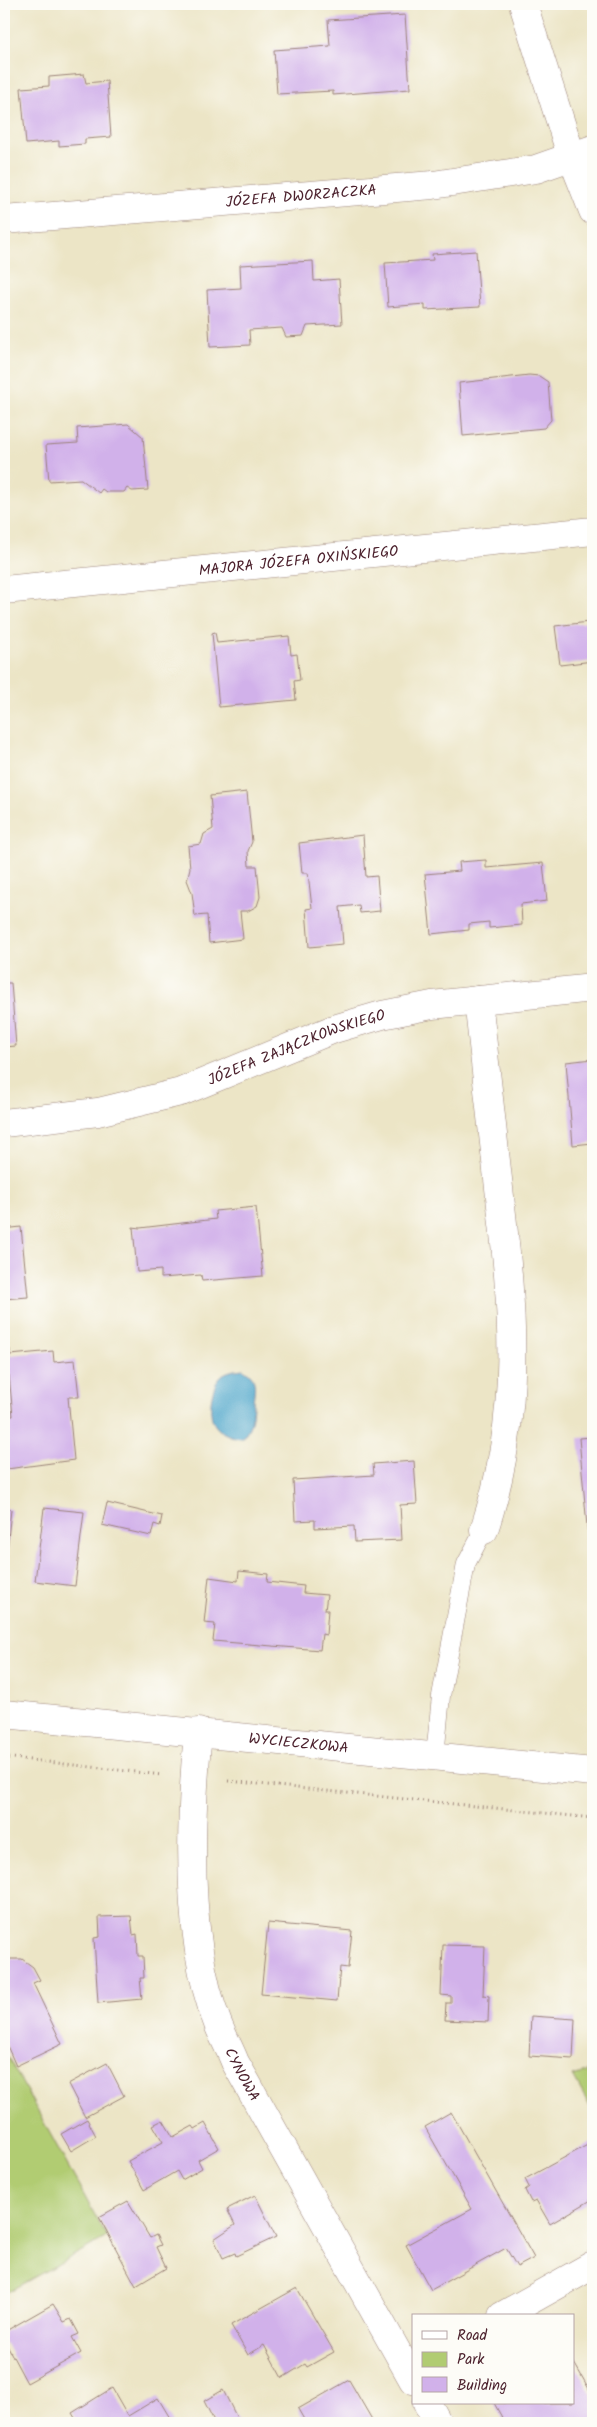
<svg xmlns="http://www.w3.org/2000/svg" width="597" height="2427" font-family="Kalam,sans-serif">
	<style>
		.green { fill: #b1cc72; stroke: #7e764e }
		.water { fill: #4ea6cb; stroke: #4c627b }
		.building { fill: #d1b1ea }
		.lines { fill: none; stroke-linecap: round; stroke-linejoin: round }
		.service-casing { stroke: #9b8278; stroke-width: 19 }
		.minor-casing { stroke: #9b8278; stroke-width: 29 }
		.tertiary-casing { stroke: #9b8278; stroke-width: 29 }
		.path { stroke: #9b8278; stroke-width: 3; stroke-dasharray: 1 4; stroke-linecap: butt }
		.service { stroke: #fff; stroke-width: 18 }
		.minor { stroke: #fff; stroke-width: 28 }
		.tertiary { stroke: #fff; stroke-width: 28 }
		.labels { text-anchor: middle; stroke-width: 4.5; stroke-linejoin: round; paint-order: stroke }
		.street-label { font-size: 15px; fill: #4a1f2b; stroke: #fdfcf7 }
	</style>
	<rect width="100%" height="100%" fill="#fdfcf7"/>
	<filter id="ink" filterUnits="userSpaceOnUse"><feTurbulence type="fractalNoise" baseFrequency=".02" numOctaves="2"/><feDisplacementMap in="SourceGraphic" scale="10" xChannelSelector="R" yChannelSelector="G"/><feConvolveMatrix kernelMatrix="1 2 1 2 8 2 1 2 1" color-interpolation-filters="sRGB"/></filter>
	<filter id="wash" filterUnits="userSpaceOnUse"><feTurbulence type="fractalNoise" baseFrequency=".0096" numOctaves="4" result="noise"/><feDisplacementMap in="SourceGraphic" scale="20" xChannelSelector="R" yChannelSelector="G"/><feGaussianBlur stdDeviation="1.12" result="paint"/><feColorMatrix in="noise" values="0 0 0 0 0 0 0 0 0 0 0 0 0 0 0 0 0 1.4 0 .05"/><feComposite in="paint" operator="in"/></filter>
	<g filter="url(#wash)">
		<rect width="100%" height="100%" fill="#ece5c6"/>
		<!-- green -->
		<g class="green">
			<path d="M4 2050 107 2237 4 2294Z"/>
			<path d="M593 2070V2112L573 2076Z"/>
		</g>
		<!-- water -->
		<path class="water" d="M243 1369C259 1377 254 1388 253 1404 252 1419 252 1426 242 1438 233 1438 220 1433 215 1425 207 1414 211 1386 221 1376 226 1371 235 1370 243 1369Z"/>
		<g id="blocks">
			<!-- building -->
			<g class="building">
				<path d="M405 15 410 89 333 95V91L277 94 274 50 330 46 328 20Z"/>
				<path d="M84 74 86 83 107 81 111 137 85 139V144L59 146V141L26 144 21 88 49 86V77Z"/>
				<path d="M476 251 480 307 425 310V304L388 307 385 263 433 260 432 254Z"/>
				<path d="M313 261 314 281 339 279 342 324 307 326 303 336 286 337 282 328 249 330 250 345 210 347 207 290 241 288 240 265Z"/>
				<path d="M529 375 539 376 548 382 551 420 544 428 463 436 459 383Z"/>
				<path d="M128 424 143 437 148 490 132 491 127 488 124 492H106L102 489 99 493 81 479 49 481 46 445 78 443 77 428Z"/>
				<path d="M593 610V661L560 665 555 626 589 622 588 611Z"/>
				<path d="M215 632 217 643 289 636 291 655 297 654 300 680 294 681 296 700 219 707 212 633Z"/>
				<path d="M247 792 252 842 248 851 249 866H257L260 897 257 906 248 911H240L243 939 209 943 207 915 195 916 192 893 187 880 190 868 188 846 201 844 204 834 213 829 210 796Z"/>
				<path d="M363 835 366 877 377 876 380 911 360 913 359 905 340 907 343 944 309 947 306 909 312 908 308 873H302L299 843Z"/>
				<path d="M486 860V868L543 863 547 901 521 904 522 925 489 928V922L469 924V930L431 934 425 874 460 871 459 862Z"/>
				<path d="M4 983H11L16 1046 4 1047Z"/>
				<path d="M593 1059V1143L573 1145 566 1062Z"/>
				<path d="M256 1207 263 1276 202 1281 201 1275 161 1278V1270L137 1272 133 1227 140 1228 216 1219 215 1211Z"/>
				<path d="M21 1227 28 1297 4 1299V1229Z"/>
				<path d="M10 1349V1355L53 1351 54 1362 75 1360 79 1397H68L74 1460 7 1469 4 1416H13L9 1375 4 1376V1350Z"/>
				<path d="M593 1437V1548H589L579 1438Z"/>
				<path d="M414 1461 417 1504 400 1505 402 1540 355 1542 354 1526 315 1528V1520L295 1521 293 1480 374 1475 373 1464Z"/>
				<path d="M107 1503 162 1516 160 1526 154 1524 151 1536 102 1525Z"/>
				<path d="M4 1508 11 1509 5 1572H4Z"/>
				<path d="M44 1508 84 1512 75 1586 35 1581Z"/>
				<path d="M239 1571 268 1574 267 1582 304 1586 303 1593 327 1595 325 1610H328L326 1635 322 1634 320 1650 213 1641 215 1624 204 1623 209 1577 238 1581Z"/>
				<path d="M131 1916 133 1935 137 1934 138 1956H143L144 1978H140L142 1999 98 2003 94 1938 100 1937 99 1917Z"/>
				<path d="M268 1923 352 1931 348 1968 340 1967 337 2001 261 1994Z"/>
				<path d="M443 1945 485 1946 483 1995 489 1996 488 2022 445 2020 446 2003H451V1996L441 1995Z"/>
				<path d="M7 1959H22L33 1967 40 1980 33 1983 62 2044 16 2066 4 2039V1961Z"/>
				<path d="M531 2016 575 2019 573 2059 529 2056Z"/>
				<path d="M107 2063 124 2096 85 2117 68 2084Z"/>
				<path d="M451 2112 534 2258 517 2267 506 2248 431 2290 406 2245 472 2209 425 2127Z"/>
				<path d="M87 2119 96 2136 71 2151 61 2134Z"/>
				<path d="M163 2120 173 2137 193 2126 195 2129 205 2123 219 2148 198 2160 202 2168 182 2180 177 2171 144 2190 128 2161 163 2142 153 2125Z"/>
				<path d="M593 2142V2199L550 2224 536 2200 531 2202 525 2190 529 2187 525 2179Z"/>
				<path d="M255 2195 276 2237 236 2256 235 2253 223 2258 214 2239 235 2225 227 2209Z"/>
				<path d="M128 2201 150 2238 156 2235 161 2245 156 2247 166 2268 136 2286 99 2217Z"/>
				<path d="M297 2288 334 2352 307 2367 305 2364 282 2378 264 2345 248 2355 231 2325Z"/>
				<path d="M53 2304 64 2322 71 2319 79 2334 72 2337 81 2353 27 2383 4 2340V2332Z"/>
				<path d="M573 2361 593 2396V2423H505L494 2403H573Z"/>
				<path d="M349 2380 374 2423H306L298 2409Z"/>
				<path d="M112 2388 128 2416 158 2398 173 2423H78L72 2413Z"/>
				<path d="M223 2390 237 2418 240 2423H215L204 2401Z"/>
			</g>
		</g>
	</g>
	<g filter="url(#ink)">
		<use href="#blocks" fill-opacity="0" stroke="#9b8278" stroke-width="1"/>
		<g class="lines">
			<defs>
				<path id="service" d="M435 1756 441 1696 466 1564 484 1530"/>
				<g id="minor">
					<path d="M523 4 571 155 593 211"/>
					<path id="s1" d="M4 220 433 185 536 169 593 149"/>
					<path id="s2" d="M4 590 593 531"/>
					<path d="M478 1000C485 1063 492 1125 499 1188 513 1309 523 1412 484 1530"/>
					<path id="s3" d="M4 1123 98 1112 181 1092 334 1029 382 1015 432 1005 593 988"/>
					<path id="s4" d="M198 1732C190 1819 185 1943 218 2024 223 2037 230 2049 235 2062L413 2380"/>
					<path d="M502 2316 593 2265"/>
					<path d="M427 2403 438 2423"/>
				</g>
				<g id="tertiary">
					<path id="s5" d="M4 1714 593 1772"/>
				</g>
			</defs>
			<!-- service casing -->
			<use href="#service" class="service-casing"/>
			<!-- minor casing -->
			<use href="#minor" class="minor-casing"/>
			<!-- tertiary casing -->
			<use href="#tertiary" class="tertiary-casing"/>
			<!-- path -->
			<g class="path">
				<path d="M4 1757 162 1775"/>
				<path d="M228 1781 593 1818"/>
			</g>
			<!-- service -->
			<use href="#service" class="service"/>
			<!-- minor -->
			<use href="#minor" class="minor"/>
			<!-- tertiary -->
			<use href="#tertiary" class="tertiary"/>
		</g>
	</g>
	<g class="labels">
		<!-- street labels -->
		<g class="street-label">
			<text dy="5" stroke="none"><textPath href="#s1" startOffset="298">JÓZEFA DWORZACZKA</textPath></text>
			<text dy="5" stroke="none"><textPath href="#s2" startOffset="296">MAJORA JÓZEFA OXIŃSKIEGO</textPath></text>
			<text dy="5" stroke="none"><textPath href="#s3" startOffset="304">JÓZEFA ZAJĄCZKOWSKIEGO</textPath></text>
			<text dy="5" stroke="none"><textPath href="#s5" startOffset="296">WYCIECZKOWA</textPath></text>
			<text dy="5" stroke="none"><textPath href="#s4" startOffset="351">CYNOWA</textPath></text>
		</g>
	</g>
	<!-- margin -->
	<rect width="597" height="2427" fill="none" stroke="#fdfcf7" stroke-width="20"/>
	<!-- legend -->
	<rect x="412" y="2314" width="162" height="90" fill="#fdfcf7" stroke="#b5a4a5"/>
	<rect x="422" y="2331" width="25" height="8" fill="#ffffff" stroke="#b5a4a5"/>
	<text x="457" y="2340" font-size="15" fill="#4a1f2b">Road</text>
	<rect x="422" y="2352" width="25" height="15" fill="#b1cc72" stroke="#b5a4a5"/>
	<text x="457" y="2364" font-size="15" fill="#4a1f2b">Park</text>
	<rect x="422" y="2377" width="25" height="15" fill="#d1b1ea" stroke="#b5a4a5"/>
	<text x="457" y="2390" font-size="15" fill="#4a1f2b">Building</text>
</svg>
